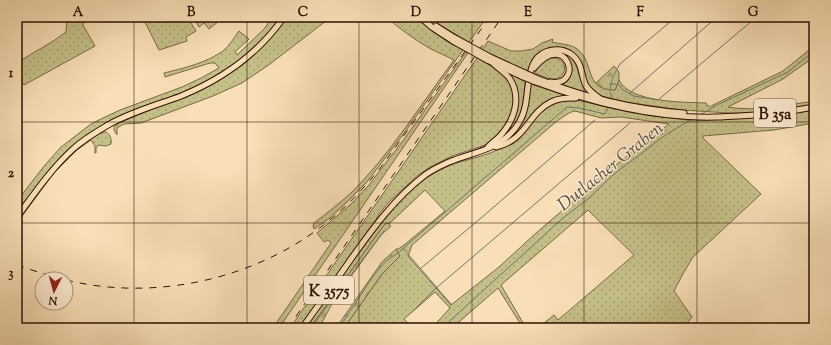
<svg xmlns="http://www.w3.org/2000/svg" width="831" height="345" font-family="'Sorts Mill Goudy',serif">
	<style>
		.grass { fill: url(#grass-dots); stroke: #796845; fill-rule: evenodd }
		.forest { fill: url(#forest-firs); stroke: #796845 }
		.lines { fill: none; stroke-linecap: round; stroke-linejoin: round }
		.stream { stroke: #71776a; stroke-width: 1 }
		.major-casing { stroke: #2d1001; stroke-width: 7 }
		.major { stroke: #f9dfb7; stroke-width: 5 }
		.rail { stroke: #2d1001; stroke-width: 1; stroke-dasharray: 7 7; stroke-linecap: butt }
		.major-bridge-casing { stroke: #2d1001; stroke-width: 7; stroke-linecap: butt }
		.major-bridge { stroke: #f9dfb7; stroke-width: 5 }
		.grid { fill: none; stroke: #2d1001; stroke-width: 1; stroke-opacity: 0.55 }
		.labels { text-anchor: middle; stroke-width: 3; stroke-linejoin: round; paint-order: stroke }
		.shield { fill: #fbead0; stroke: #6b513f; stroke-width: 1 }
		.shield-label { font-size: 16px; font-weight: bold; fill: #2d1001 }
		.water-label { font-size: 18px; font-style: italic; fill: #554c3e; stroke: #fbead0 }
		.neatline { fill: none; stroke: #2d1001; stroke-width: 1.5 }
		.grid-label { font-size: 13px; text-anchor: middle; font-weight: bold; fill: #2d1001 }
	</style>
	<defs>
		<pattern id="grass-dots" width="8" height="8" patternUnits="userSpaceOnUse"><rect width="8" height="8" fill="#c5c089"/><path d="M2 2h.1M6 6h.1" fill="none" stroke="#aaa474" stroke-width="1.8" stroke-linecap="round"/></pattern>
		<pattern id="forest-firs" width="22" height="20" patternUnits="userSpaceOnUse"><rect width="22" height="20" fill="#c5c089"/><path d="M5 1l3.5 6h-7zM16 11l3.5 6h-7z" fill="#aaa474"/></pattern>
	</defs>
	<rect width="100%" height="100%" fill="#f9dfb7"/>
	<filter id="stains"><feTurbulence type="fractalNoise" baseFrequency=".005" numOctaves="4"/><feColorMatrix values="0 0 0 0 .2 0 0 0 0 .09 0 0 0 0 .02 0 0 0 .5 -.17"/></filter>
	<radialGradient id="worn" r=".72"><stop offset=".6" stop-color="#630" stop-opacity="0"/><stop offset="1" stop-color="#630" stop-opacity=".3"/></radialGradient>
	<!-- grass -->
	<g class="grass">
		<path d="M75 17H97L83 23V25L95 46 24 85 19 79 17 80V63C33 52 51 44 66 32L67 20Z"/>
		<path d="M145 17H224L209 29 204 23 199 27 193 17 189 20 196 31 186 37 187 41 159 50 143 18Z"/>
		<path d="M273 17H281L273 29 256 47 222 74 199 86 171 98 115 118 93 131 81 140 17 214V201L45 165 61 147 91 124 101 119 120 110 182 87 201 78 219 68 215 63H210L165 77 164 73C184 68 206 63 223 51 229 46 234 38 239 31L249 39 235 52 237 55 264 29Z"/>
		<path d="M286 17H331L270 64 242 83 213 96 141 123 124 124 117 128V135L114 130V127L119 123 198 90 230 73Z"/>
		<path d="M386 17H416L446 41 463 50 402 136 366 183 348 201 330 218 314 229 313 226 314 223C327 213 340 203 352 192 391 153 421 104 454 60 447 56 438 53 431 49 415 40 400 29 386 17Z"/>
		<path d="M426 17H487L469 42Z"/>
		<path d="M553 39 552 42C559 44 568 44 574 47 597 60 581 89 615 90L619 80C630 103 684 102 706 103L709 107 783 71 814 46V57L783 79 728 107C754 112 788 105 814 101V106L779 111 751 113H729L682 110 625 102 602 96 594 92 589 87 583 72 568 50C547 52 535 48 527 72L499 59 482 50 488 41 511 51H521L533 49 542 43Z"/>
		<path d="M466 52 468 53 279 328H273L331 243 328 240 324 242 317 233 351 204 369 185 405 138Z"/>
		<path d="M567 54C581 66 577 79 587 91V93L563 85V83C574 74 574 66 565 55Z"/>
		<path d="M477 58 500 71 509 79 513 91 514 108 506 126 491 142 485 145 452 156 430 167 418 175 404 188 388 203 379 214 374 223 299 328H290Z"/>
		<path d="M551 58C570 58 567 78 554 79 547 79 540 75 535 73 538 66 544 61 551 58Z"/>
		<path d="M509 73 525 81C524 98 523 115 512 129 508 134 502 138 497 142 502 135 509 129 513 121 521 106 519 88 509 73Z"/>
		<path d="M530 84 565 95V96L553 99 516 135 504 142C526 125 527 110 530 84Z"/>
		<path d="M577 100 614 109 645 114 693 121 782 115 814 110V123L774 130 703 136V138L761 194 693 257 684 272 674 291 692 317 683 328H538L554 315 558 320 634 255 588 210 501 285 526 328H523L498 288 452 328H432L450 308 435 292 404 319 412 328H344L382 274 400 256 396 249H398L404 245 445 211 425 190 389 224 387 223 384 225 310 328H305L381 222C401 199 422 176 451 165 468 159 487 156 503 147 511 143 519 138 525 131 535 121 542 107 556 102 562 100 570 100 577 100ZM574 111 579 112 601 118 621 117 669 124 608 171 535 234 499 267 451 305 408 256 412 245 557 121 569 113Z"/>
		<path d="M106 132C110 134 112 139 111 144L106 146 98 145 96 148V153H95V146L91 140 77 150 54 173 17 223V221C39 191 59 159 92 138 96 136 100 132 106 132Z"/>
	</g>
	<!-- forest -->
	<g class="forest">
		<path d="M614 66 619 72V80L615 90C608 90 601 89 596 83Z"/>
		<path d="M387 223 389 224 391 226 381 235 334 300 319 328H310L384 225Z"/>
		<path d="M396 249 400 256 382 274 344 328H336L370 279 382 262Z"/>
	</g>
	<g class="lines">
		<!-- stream -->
		<g class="stream">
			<path d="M610 84H616"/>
			<path d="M618 84 623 90 634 96 658 100 753 20"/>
			<path d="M610 90C611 80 615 72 620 64L676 17"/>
			<path d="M610 92 612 96 611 99"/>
			<path d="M630 93 717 17"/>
			<path d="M700 115 717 105 788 72 814 51"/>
			<path d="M403 248 407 252"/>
			<path d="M400 251 567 107 579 108 605 114 609 106"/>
			<path d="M408 254 451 304"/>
			<path d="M420 269 481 218 595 120"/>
			<path d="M435 289 630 123"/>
			<path d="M412 312 434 290"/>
			<path d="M311 328 384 231"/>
			<path d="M339 328 374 275 386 261 399 252"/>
			<path d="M442 328 562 219 589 198 614 174 667 134 692 119"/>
		</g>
		<defs>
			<g id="major">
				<path d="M420 17 433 28 453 41"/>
				<path d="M436 26 455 38"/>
				<path d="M490 57 525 73"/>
				<path d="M487 60 523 77"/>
				<path d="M534 68C567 28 585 88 550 82"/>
				<path d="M536 78C583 97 633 109 684 113"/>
				<path d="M533 81C592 103 654 119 717 117 724 117 731 116 738 116 764 115 789 112 814 107"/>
				<path d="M488 147C492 143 496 140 500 136 514 121 522 98 510 79 506 73 499 69 494 64"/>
				<path d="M496 147C527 140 527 114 551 102 559 98 567 98 576 98"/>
				<path d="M17 217C34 194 51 169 73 149 83 140 96 132 108 125 131 112 157 105 181 96 223 79 258 54 284 17"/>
				<path d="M302 328C319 305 335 282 351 259 373 228 395 198 425 175 432 170 440 166 449 162 470 153 494 151 511 133 518 126 523 117 525 107 530 86 525 54 553 50 565 48 576 55 580 66 582 72 583 80 586 86 590 92 596 96 602 100"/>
			</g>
		</defs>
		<!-- major casing -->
		<use href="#major" class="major-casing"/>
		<!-- major -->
		<use href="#major" class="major"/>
		<!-- rail -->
		<g class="rail">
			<path d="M17 265 38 272 62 279"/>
			<path d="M66 280C156 302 259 279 331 219 349 204 366 186 381 167L490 17"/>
			<path d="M288 328 502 17"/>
		</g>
		<defs>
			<g id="major-bridge">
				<path d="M455 38 490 57"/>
				<path d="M453 41 487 60"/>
				<path d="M525 73 536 78"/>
				<path d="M523 77 533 81"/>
			</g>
		</defs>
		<!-- major-bridge casing -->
		<use href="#major-bridge" class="major-bridge-casing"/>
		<!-- major-bridge -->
		<use href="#major-bridge" class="major-bridge"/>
	</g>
	<!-- grid -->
	<path class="grid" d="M134 17V328M247 17V328M359 17V328M472 17V328M584 17V328M697 17V328M17 122H814M17 223H814"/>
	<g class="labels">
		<!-- shield labels -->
		<g class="shield">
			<rect x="754" y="99" width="42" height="28" rx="3"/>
			<rect x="304" y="276" width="50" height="28" rx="3"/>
		</g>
		<g class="shield-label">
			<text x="775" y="119">B 35a</text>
			<text x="329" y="296">K 3575</text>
		</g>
		<!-- water labels -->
		<g class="water-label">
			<text transform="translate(610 166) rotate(-39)" y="6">Dutlacher Graben</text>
		</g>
	</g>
	<!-- margin -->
	<rect width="831" height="345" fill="none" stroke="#f9dfb7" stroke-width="44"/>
	<!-- north arrow -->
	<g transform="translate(54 291) rotate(186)"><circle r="19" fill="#fbead0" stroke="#a9937d"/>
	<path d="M0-3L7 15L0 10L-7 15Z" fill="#8f2418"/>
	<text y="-6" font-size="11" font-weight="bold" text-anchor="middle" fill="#2d1001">N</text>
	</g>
	<rect x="22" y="22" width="787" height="301" class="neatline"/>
	<g class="grid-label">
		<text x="78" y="16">A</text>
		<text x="191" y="16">B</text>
		<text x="303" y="16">C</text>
		<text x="416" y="16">D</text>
		<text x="528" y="16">E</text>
		<text x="640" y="16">F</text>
		<text x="753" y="16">G</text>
		<text x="11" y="77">1</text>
		<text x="11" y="177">2</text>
		<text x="11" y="277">3</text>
	</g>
	<rect width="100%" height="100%" filter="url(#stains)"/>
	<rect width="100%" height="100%" fill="url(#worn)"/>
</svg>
